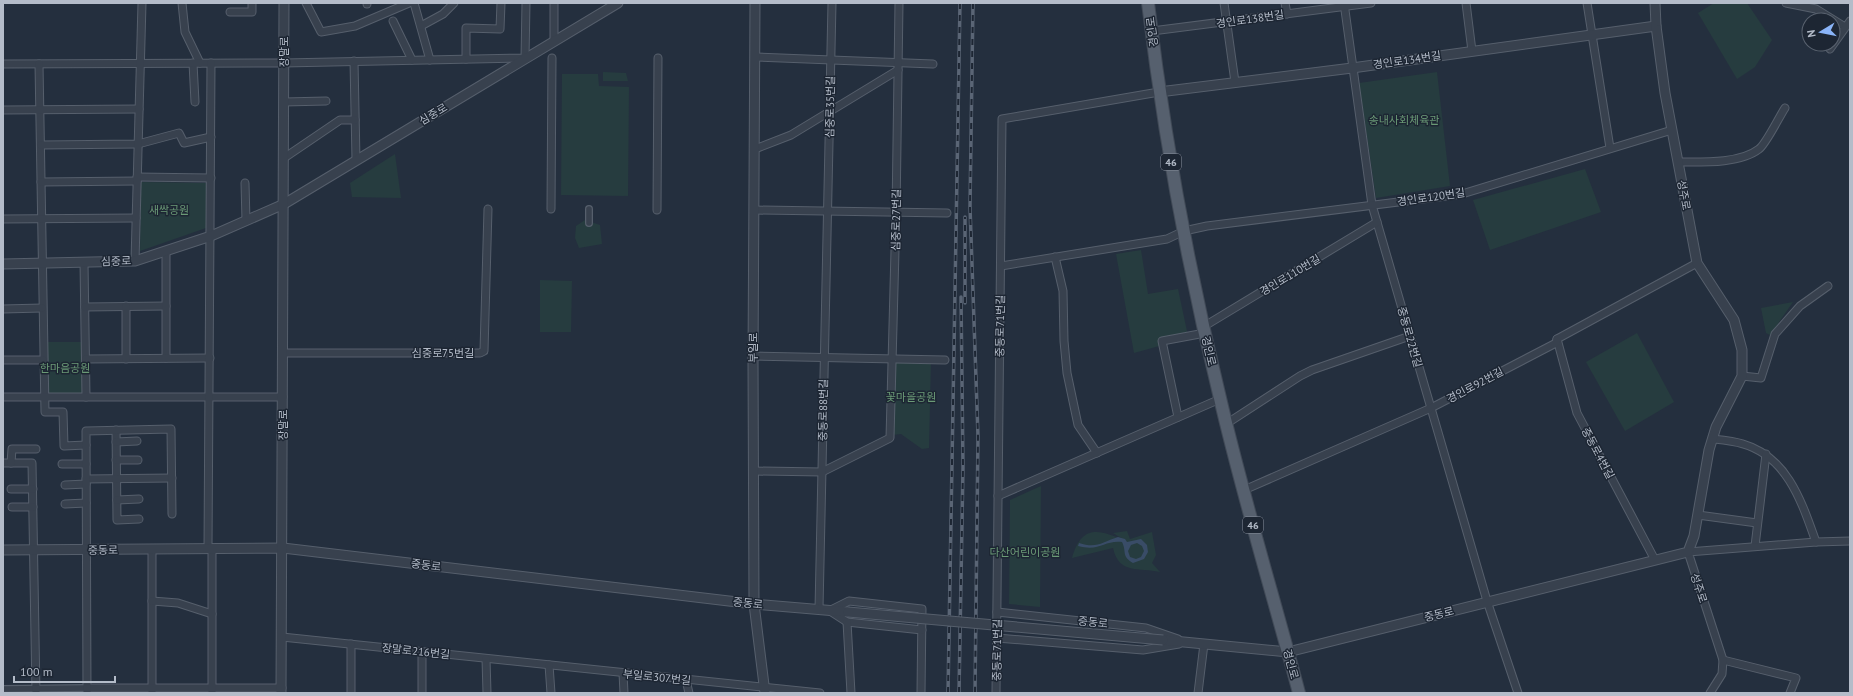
<svg xmlns="http://www.w3.org/2000/svg" width="1853" height="696" font-family="'PT Sans','Noto Sans KR',sans-serif">
	<style>
		.green { fill: #263c3f }
		.water { fill: #394c67; fill-rule: evenodd }
		.lines { fill: none; stroke-linecap: round; stroke-linejoin: round }
		.pedestrian-casing { stroke: #565f6c; stroke-width: 8 }
		.minor-casing { stroke: #565f6c; stroke-width: 9 }
		.tertiary-casing { stroke: #565f6c; stroke-width: 11 }
		.primary-casing { stroke: #414a57; stroke-width: 14 }
		.pedestrian { stroke: #38414e; stroke-width: 5.5 }
		.minor { stroke: #38414e; stroke-width: 7 }
		.tertiary { stroke: #38414e; stroke-width: 9 }
		.primary { stroke: #56606e; stroke-width: 12 }
		.rail-casing { stroke: #5a6575; stroke-width: 3.5 }
		.rail { stroke: #1d2633; stroke-width: 2; stroke-dasharray: 6; stroke-linecap: butt }
		.tertiary-bridge-casing { stroke: #565f6c; stroke-width: 11; stroke-linecap: butt }
		.tertiary-bridge { stroke: #38414e; stroke-width: 9 }
		.labels { text-anchor: middle; stroke-width: 3; stroke-linejoin: round; paint-order: stroke }
		.shield { fill: #1d2633; stroke: #878f9c; stroke-width: 1 }
		.shield-label { font-size: 10px; font-weight: bold; fill: #b4bcc9 }
		.street-label { font-size: 11px; fill: #b4bcc9; stroke: #1d2633 }
		.park-label { font-size: 11px; fill: #6b9a76; stroke: #1d2633 }
	</style>
	<rect width="100%" height="100%" fill="#242f3e"/>
	<!-- green -->
	<g class="green">
		<path d="M1714 3H1747L1772 40 1755 67 1737 79 1698 13Z"/>
		<path d="M603 72 626 73 628 81H603Z"/>
		<path d="M1437 72 1450 186 1376 198 1359 83Z"/>
		<path d="M562 74H598L599 86 629 87 628 196 561 195Z"/>
		<path d="M395 154 401 198 352 197 350 183Z"/>
		<path d="M1585 169 1601 212 1490 250 1473 200Z"/>
		<path d="M141 182 206 183V228L140 251Z"/>
		<path d="M585 220 600 225 602 244 579 248 575 238 576 226Z"/>
		<path d="M1141 250 1148 294 1178 289 1188 336 1162 341 1163 345 1134 353 1116 254Z"/>
		<path d="M540 280 572 281 571 332H540Z"/>
		<path d="M1793 302 1770 335 1766 333 1761 308Z"/>
		<path d="M1637 333 1674 402 1625 431 1586 362Z"/>
		<path d="M47 342H82V393H48Z"/>
		<path d="M894 360 931 361 929 448 922 449 901 434 892 435Z"/>
		<path d="M1041 486 1040 607 1009 604 1010 500Z"/>
		<path d="M1127 531 1130 539 1152 532 1156 555 1152 563 1160 572C1139 567 1119 575 1113 548L1072 558C1082 523 1100 530 1126 541L1113 533Z"/>
	</g>
	<!-- water -->
	<path class="water" d="M1118 537 1125 539 1127 542 1141 539 1147 545 1148 552 1144 559 1133 563C1121 556 1127 552 1122 542 1104 540 1100 552 1078 546L1079 543C1097 549 1102 542 1118 537ZM1137 543 1142 546 1144 551 1141 557 1136 559 1130 557 1128 551 1131 545Z"/>
	<g class="lines">
		<defs>
			<g id="pedestrian">
				<path d="M589 209V223"/>
				<path d="M3 689 87 688"/>
			</g>
			<g id="minor">
				<path d="M182 3 185 32 200 63"/>
				<path d="M306 3 321 32 355 26 409 3"/>
				<path d="M414 3 430 60"/>
				<path d="M554 3V41"/>
				<path d="M1224 3 1235 82"/>
				<path d="M1285 3 1287 14"/>
				<path d="M1344 3 1372 205 1487 601 1518 693"/>
				<path d="M1466 3 1472 51"/>
				<path d="M1587 3 1610 148"/>
				<path d="M1786 3 1816 9 1845 27"/>
				<path d="M367 4V3"/>
				<path d="M230 12H252V3"/>
				<path d="M393 21 412 60"/>
				<path d="M421 26 443 14 454 3"/>
				<path d="M1152 31 1371 3"/>
				<path d="M1830 49 1850 21"/>
				<path d="M755 57 933 64"/>
				<path d="M466 59V28L500 29 501 3"/>
				<path d="M354 61 356 160"/>
				<path d="M193 63 195 102"/>
				<path d="M3 64 284 63 525 58 526 3"/>
				<path d="M39 64 45 412H63L64 446 86 445"/>
				<path d="M284 102 326 101"/>
				<path d="M3 110 139 109"/>
				<path d="M41 145 138 144 179 133 184 143 211 137"/>
				<path d="M755 149 791 135 898 70"/>
				<path d="M284 158 340 120H355"/>
				<path d="M1678 162C1700 162 1740 164 1759 149 1766 144 1779 117 1785 108"/>
				<path d="M137 177 211 178"/>
				<path d="M41 182 137 181"/>
				<path d="M245 183 246 221"/>
				<path d="M551 209 552 58"/>
				<path d="M657 210 658 58"/>
				<path d="M754 210 947 213"/>
				<path d="M3 219 136 218"/>
				<path d="M1055 257 1063 291 1064 341 1067 373 1078 425 1097 453"/>
				<path d="M135 261 142 3"/>
				<path d="M84 262 86 397"/>
				<path d="M1001 266 1167 239 1184 231 1207 226 1462 194 1672 130"/>
				<path d="M85 307 166 306"/>
				<path d="M3 309 42 308"/>
				<path d="M1203 327 1377 222"/>
				<path d="M1557 339 1577 413 1655 560"/>
				<path d="M284 353H480L484 351 488 209"/>
				<path d="M753 356 945 360"/>
				<path d="M166 358V251"/>
				<path d="M86 359 210 358"/>
				<path d="M126 359V306"/>
				<path d="M3 360H43"/>
				<path d="M1742 376 1761 378 1775 334 1800 306 1828 286"/>
				<path d="M3 397H283"/>
				<path d="M1178 417 1162 341 1205 333"/>
				<path d="M1226 424 1300 376 1312 370 1410 336"/>
				<path d="M116 430 117 520 139 519"/>
				<path d="M1713 439C1723 440 1734 441 1743 444 1788 457 1802 503 1816 542"/>
				<path d="M116 442 137 441"/>
				<path d="M116 460H138"/>
				<path d="M3 463H32L36 693"/>
				<path d="M11 463 12 449H36"/>
				<path d="M62 464H86"/>
				<path d="M754 471 822 472 890 438 896 213 899 3"/>
				<path d="M86 479 172 478"/>
				<path d="M65 485 86 484"/>
				<path d="M11 489H33"/>
				<path d="M1244 490 1431 408 1556 343 1557 339 1697 263"/>
				<path d="M998 496 1220 399"/>
				<path d="M117 500 139 499"/>
				<path d="M65 504 86 503"/>
				<path d="M12 507H33"/>
				<path d="M1698 515 1757 523"/>
				<path d="M1755 546 1766 454"/>
				<path d="M152 549V693"/>
				<path d="M208 549 211 63"/>
				<path d="M152 601 178 603 212 614"/>
				<path d="M819 609 832 3"/>
				<path d="M831 610 849 601 922 609 921 693"/>
				<path d="M830 611 847 622 922 630"/>
				<path d="M997 612 1146 628 1178 639"/>
				<path d="M847 622 851 693"/>
				<path d="M282 637 820 693"/>
				<path d="M997 638 1143 650 1179 644"/>
				<path d="M486 659 487 693"/>
				<path d="M1723 660 1796 678 1790 693"/>
				<path d="M549 665 551 693"/>
				<path d="M623 673 624 693"/>
				<path d="M686 680 689 693"/>
				<path d="M87 688H282"/>
				<path d="M87 693 86 431 171 429 172 514"/>
				<path d="M212 693V549"/>
				<path d="M351 693V644"/>
				<path d="M422 693V652"/>
				<path d="M996 693 1002 119 1159 92"/>
				<path d="M1198 693 1204 644"/>
				<path d="M1710 693 1722 674 1723 660 1688 552 1816 542 1850 541"/>
			</g>
			<g id="tertiary">
				<path d="M755 3 753 361 754 604 765 693"/>
				<path d="M1159 92 1352 68 1656 26"/>
				<path d="M3 264 135 261 211 236 284 204 618 3"/>
				<path d="M3 550 283 548 754 604 848 612"/>
				<path d="M1163 640 1288 652 1688 552 1694 536 1709 450 1716 427 1742 376V350L1734 320 1697 263 1665 93 1656 26 1655 3"/>
				<path d="M281 693 284 3"/>
			</g>
			<path id="primary" d="M1148 3C1164 136 1188 268 1220 398 1243 497 1273 595 1299 693"/>
		</defs>
		<!-- pedestrian casing -->
		<use href="#pedestrian" class="pedestrian-casing"/>
		<!-- minor casing -->
		<use href="#minor" class="minor-casing"/>
		<!-- tertiary casing -->
		<use href="#tertiary" class="tertiary-casing"/>
		<!-- primary casing -->
		<use href="#primary" class="primary-casing"/>
		<!-- pedestrian -->
		<use href="#pedestrian" class="pedestrian"/>
		<!-- minor -->
		<use href="#minor" class="minor"/>
		<!-- tertiary -->
		<use href="#tertiary" class="tertiary"/>
		<!-- primary -->
		<use href="#primary" class="primary"/>
		<defs>
			<g id="rail">
				<path d="M973 3 970 207 978 436 975 693"/>
				<path d="M965 303V217"/>
				<path d="M948 693 960 3"/>
				<path d="M959 693 963 467 961 297"/>
			</g>
		</defs>
		<!-- rail casing -->
		<use href="#rail" class="rail-casing"/>
		<!-- rail -->
		<use href="#rail" class="rail"/>
		<defs>
			<path id="tertiary-bridge" d="M848 612 1163 640"/>
		</defs>
		<!-- tertiary-bridge casing -->
		<use href="#tertiary-bridge" class="tertiary-bridge-casing"/>
		<!-- tertiary-bridge -->
		<use href="#tertiary-bridge" class="tertiary-bridge"/>
	</g>
	<g class="labels">
		<!-- shield labels -->
		<g class="shield">
			<rect x="1161" y="154" width="20" height="16" rx="3"/>
			<rect x="1243" y="517" width="20" height="16" rx="3"/>
		</g>
		<g class="shield-label">
			<text x="1171" y="166">46</text>
			<text x="1253" y="529">46</text>
		</g>
		<!-- street labels -->
		<g class="street-label">
			<text transform="translate(1250 19) rotate(-8)" y="4">경인로138번길</text>
			<text transform="translate(1152 32) rotate(-97)" y="4">경인로</text>
			<text transform="translate(284 52) rotate(-90)" y="4">장말로</text>
			<text transform="translate(1407 60) rotate(-8)" y="4">경인로134번길</text>
			<text transform="translate(830 107) rotate(-89)" y="4">심중로35번길</text>
			<text transform="translate(433 114) rotate(-31)" y="4">심중로</text>
			<text transform="translate(1684 195) rotate(79)" y="4">성주로</text>
			<text transform="translate(1431 197) rotate(-8)" y="4">경인로120번길</text>
			<text transform="translate(896 220) rotate(-89)" y="4">심중로27번길</text>
			<text transform="translate(116 261) rotate(-2)" y="4">심중로</text>
			<text transform="translate(1290 275) rotate(-31)" y="4">경인로110번길</text>
			<text transform="translate(1000 326) rotate(-89)" y="4">중동로71번길</text>
			<text transform="translate(1410 337) rotate(74)" y="4">중동로22번길</text>
			<text transform="translate(753 348) rotate(-90)" y="4">부일로</text>
			<text transform="translate(1209 351) rotate(77)" y="4">경인로</text>
			<text x="443" y="357">심중로75번길</text>
			<text transform="translate(1475 385) rotate(-28)" y="4">경인로92번길</text>
			<text transform="translate(823 410) rotate(-89)" y="4">중동로88번길</text>
			<text transform="translate(283 425) rotate(-90)" y="4">장말로</text>
			<text transform="translate(1598 453) rotate(62)" y="4">중동로4번길</text>
			<text transform="translate(103 550) rotate(-1)" y="4">중동로</text>
			<text transform="translate(426 565) rotate(7)" y="4">중동로</text>
			<text transform="translate(1699 588) rotate(72)" y="4">성주로</text>
			<text transform="translate(748 603) rotate(6)" y="4">중동로</text>
			<text transform="translate(1439 614) rotate(-14)" y="4">중동로</text>
			<text transform="translate(1093 622) rotate(6)" y="4">중동로</text>
			<text transform="translate(997 650) rotate(-89)" y="4">중동로71번길</text>
			<text transform="translate(416 651) rotate(6)" y="4">장말로216번길</text>
			<text transform="translate(1291 664) rotate(75)" y="4">경인로</text>
			<text transform="translate(657 677) rotate(6)" y="4">부일로307번길</text>
		</g>
		<!-- park labels -->
		<g class="park-label">
			<text x="1404" y="124">송내사회체육관</text>
			<text x="169" y="214">새싹공원</text>
			<text x="65" y="372">한마음공원</text>
			<text x="911" y="401">꽃마을공원</text>
			<text x="1025" y="556">다산어린이공원</text>
		</g>
	</g>
	<!-- border -->
	<rect width="1853" height="696" fill="none" stroke="#b4bcc9" stroke-width="8"/>
	<!-- north arrow -->
	<g transform="translate(1821 32) rotate(260)"><circle r="19" fill="#1d2633" stroke="#59626f"/>
	<path d="M0-3L7 15L0 10L-7 15Z" fill="#8ab4f8"/>
	<text y="-6" font-size="11" font-weight="bold" text-anchor="middle" fill="#b4bcc9">N</text>
	</g>
	<!-- scale -->
	<path d="M14 676v6h101v-6" fill="none" stroke="#b4bcc9" stroke-width="2"/>
	<text x="20" y="676" font-size="12" fill="#b4bcc9" stroke="#1d2633" stroke-width="3" paint-order="stroke">100 m</text>
</svg>
